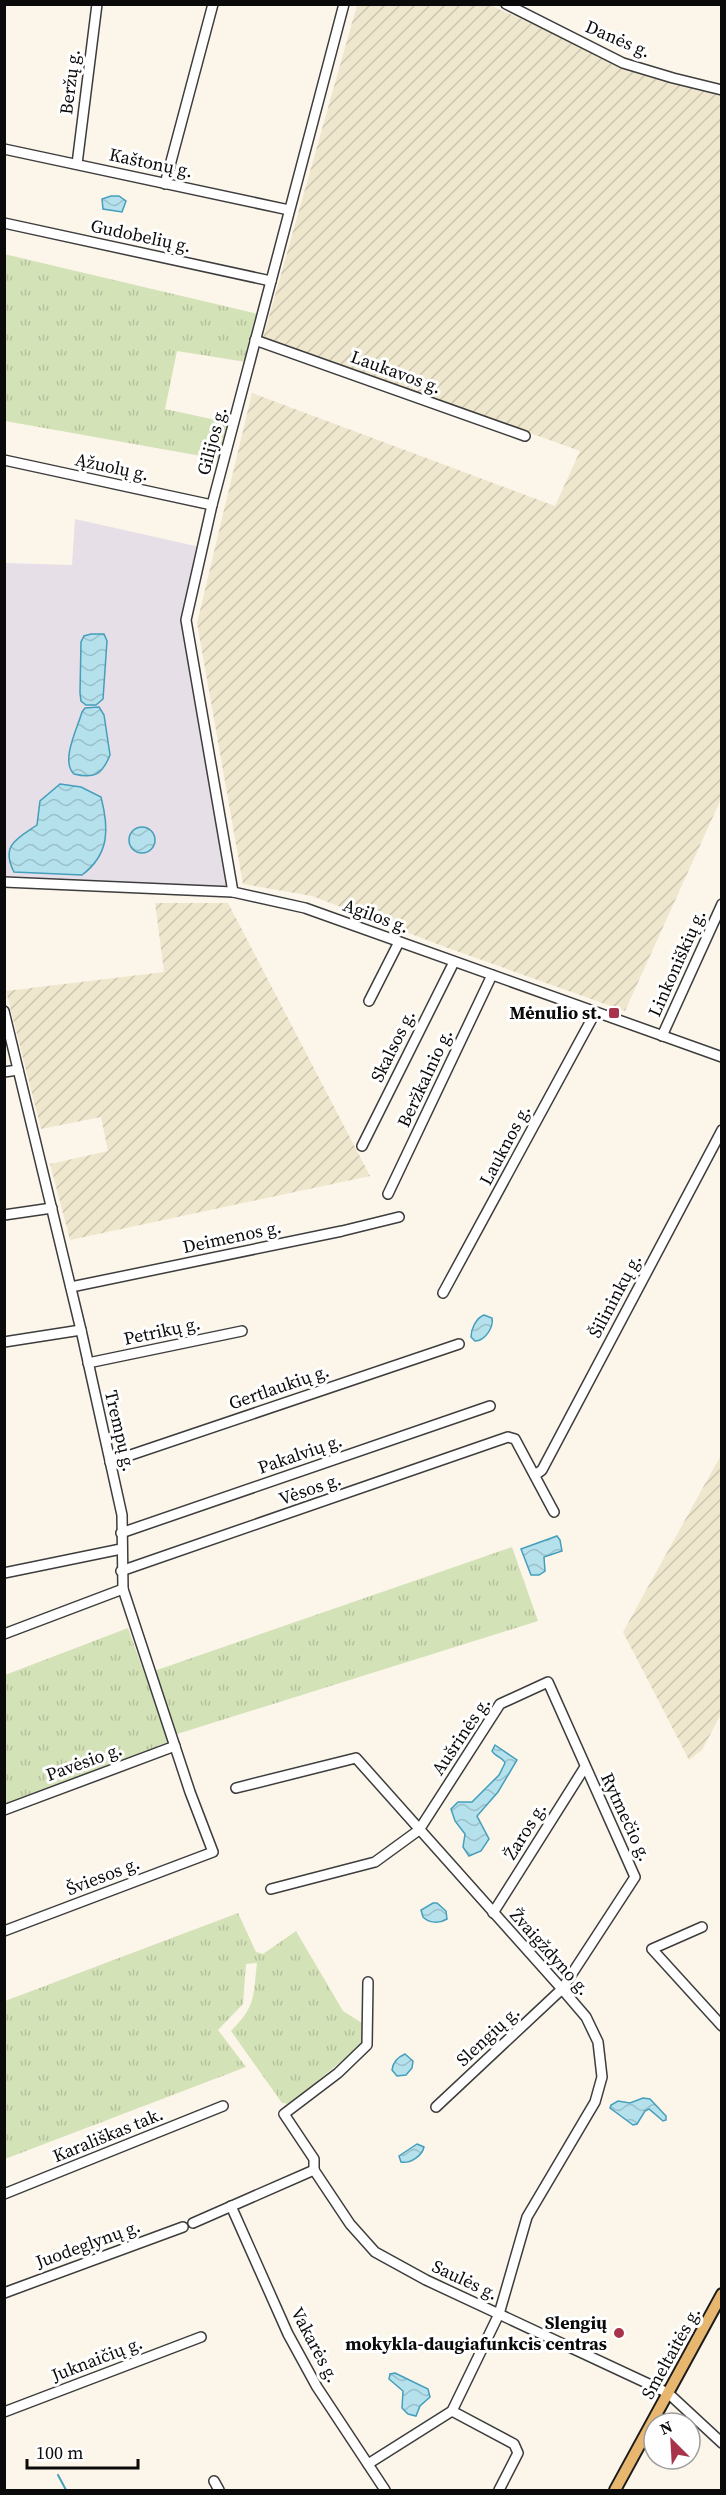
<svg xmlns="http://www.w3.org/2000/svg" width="726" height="2495" font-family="'Source Serif 4',serif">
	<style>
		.industrial { fill: #e6dfe8 }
		.farmland { fill: url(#farmland-furrows) }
		.grass { fill: url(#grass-tufts) }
		.water { fill: url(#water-waves); stroke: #459ebb; stroke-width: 1.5 }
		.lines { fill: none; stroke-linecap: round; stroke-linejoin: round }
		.stream { stroke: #459ebb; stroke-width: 2 }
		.minor-casing { stroke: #3d3d3d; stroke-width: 12 }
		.major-casing { stroke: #1b1b1b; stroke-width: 14 }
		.minor { stroke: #fff; stroke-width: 9 }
		.major { stroke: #e7b76f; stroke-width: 10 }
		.poi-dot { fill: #a8344c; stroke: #fff; stroke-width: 2 }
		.labels { text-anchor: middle; stroke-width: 6; stroke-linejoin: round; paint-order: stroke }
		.street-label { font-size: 18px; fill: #0a0a0a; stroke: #fff }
		.poi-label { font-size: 18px; font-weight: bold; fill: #0a0a0a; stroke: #fff; text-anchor: end }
	</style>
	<defs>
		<pattern id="farmland-furrows" width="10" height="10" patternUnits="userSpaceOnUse" patternTransform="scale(1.5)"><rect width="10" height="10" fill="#efe7cd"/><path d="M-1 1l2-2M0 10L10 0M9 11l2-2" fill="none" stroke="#ccc5af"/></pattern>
		<pattern id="grass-tufts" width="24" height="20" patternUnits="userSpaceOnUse" patternTransform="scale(1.5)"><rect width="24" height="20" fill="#d4e2b8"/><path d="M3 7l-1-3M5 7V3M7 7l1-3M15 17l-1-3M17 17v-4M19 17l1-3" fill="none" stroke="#b5c19d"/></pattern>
		<pattern id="water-waves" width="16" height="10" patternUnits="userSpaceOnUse" patternTransform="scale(1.5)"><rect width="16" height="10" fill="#b5e1ed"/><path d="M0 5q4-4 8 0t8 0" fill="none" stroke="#9ac0ca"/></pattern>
	</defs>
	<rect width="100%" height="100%" fill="#fcf6ea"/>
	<!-- industrial -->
	<path class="industrial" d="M75 519 200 547 183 625 226 884 224 887 5 877V563L72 565Z"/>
	<!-- farmland -->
	<g class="farmland">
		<path d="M357 5H490L641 73 721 95V799L625 1011 445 947 312 896 243 884 197 623 252 393 555 506 580 451 263 338Z"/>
		<path d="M155 903H228L370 1176 70 1240 50 1164 108 1151 101 1117 41 1129 6 991 164 972Z"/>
		<path d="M721 1455V1714L702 1750 689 1760 623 1632Z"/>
	</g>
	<!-- grass -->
	<g class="grass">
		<path d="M4 254 258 314 246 362 177 351 165 409 230 423 218 459 5 421Z"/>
		<path d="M512 1547 538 1621 174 1735 154 1671Z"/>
		<path d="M128 1628 169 1742 5 1804V1675Z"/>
		<path d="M238 1913 256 1952 263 1954 296 1931 343 2011 365 2025V2039L362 2044 290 2104 282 2103 231 2031C256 2006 253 1997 257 1963L246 1964 243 2004 218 2030 246 2067 5 2159V2001Z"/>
	</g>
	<!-- water -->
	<g class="water">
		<path d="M111 196H119L126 201 122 212 103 209 102 199Z"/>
		<path d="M91 634H104L107 641 103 699 96 705H86L81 701 80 693 81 642 84 636Z"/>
		<path d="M99 707 104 715 110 755C102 775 94 779 74 774 60 761 78 727 82 712L85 708Z"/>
		<path d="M60 784 81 787 101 797C109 828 110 854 82 875L14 872C0 845 18 838 37 825L40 801Z"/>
		<circle cx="142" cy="840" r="13"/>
		<path d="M484 1315 492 1318C494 1327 485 1341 475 1341L471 1337C471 1329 476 1318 484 1315Z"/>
		<path d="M557 1536 560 1540 562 1551 544 1557 545 1571 539 1575H531L521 1549Z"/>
		<path d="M495 1745 517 1760 498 1792 477 1816 489 1839 481 1851 469 1856 463 1847 465 1834 455 1821 451 1809 458 1802H472L499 1775 505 1763C503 1757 495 1757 492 1751Z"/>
		<path d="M433 1903H437L446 1911 447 1919C439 1924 429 1923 423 1917L421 1910Z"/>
		<path d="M405 2054 413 2061 412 2068 406 2075 397 2076 392 2070C393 2062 398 2057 405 2054Z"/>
		<path d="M643 2098 650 2099 666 2116V2120L663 2121 649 2109 645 2111 637 2124 633 2125 610 2108 611 2105 618 2101 630 2103Z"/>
		<path d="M417 2144 424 2147C422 2156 410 2164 401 2162L399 2156Z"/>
		<path d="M395 2373 428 2389 430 2397 420 2406 416 2416 408 2414 402 2408 403 2391 389 2379 390 2374Z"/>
	</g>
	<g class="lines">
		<!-- stream -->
		<path class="stream" d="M58 2475 66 2490"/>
		<defs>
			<g id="minor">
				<path d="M506 4 623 63 673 78 722 90"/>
				<path d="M4 149 289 210"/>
				<path d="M77 164 97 4"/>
				<path d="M165 184 213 4"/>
				<path d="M4 223 271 281"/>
				<path d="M255 340 525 436"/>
				<path d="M4 460 212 505"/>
				<path d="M4 882 233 892 305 908 722 1057"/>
				<path d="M233 892 186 620 212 505 344 4"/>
				<path d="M369 1001 399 942"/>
				<path d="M4 1011 81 1330 122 1515 123 1589 190 1792 213 1852 4 1931"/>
				<path d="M662 1036 722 904"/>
				<path d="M4 1072 18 1070"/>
				<path d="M362 1146 454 962"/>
				<path d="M388 1194 492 975"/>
				<path d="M4 1215 52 1208"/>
				<path d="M71 1287 342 1231 399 1217"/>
				<path d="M443 1293 595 1013"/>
				<path d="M4 1342 81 1330"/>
				<path d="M88 1363 242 1331"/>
				<path d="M110 1462 459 1344"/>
				<path d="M535 1475 542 1470 722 1130"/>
				<path d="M121 1533 490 1406"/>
				<path d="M121 1571 508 1437 515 1439 554 1512"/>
				<path d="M4 1573 121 1549"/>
				<path d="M4 1634 123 1589"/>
				<path d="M236 1788 356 1758 562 1989 586 2017 598 2042 602 2077 595 2102 527 2217 499 2314 452 2411 368 2464"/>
				<path d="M4 1810 175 1746"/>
				<path d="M271 1889 375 1862 419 1830 500 1704 548 1682 635 1877 562 1989 436 2107"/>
				<path d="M493 1913 585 1767"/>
				<path d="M702 1927 652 1949 722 2026"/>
				<path d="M314 2170 350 2224 375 2252 426 2280 668 2393 722 2443"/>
				<path d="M314 2170V2159L284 2114 338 2073 367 2045 368 1982"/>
				<path d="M4 2194 223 2106"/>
				<path d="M231 2206 288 2334 317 2387 385 2490"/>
				<path d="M193 2223 314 2170"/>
				<path d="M4 2293 183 2227"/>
				<path d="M452 2411 514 2444 518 2453 499 2490"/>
				<path d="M4 2412 201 2337"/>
				<path d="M214 2481 219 2490"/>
			</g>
			<path id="major" d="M615 2490 722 2294"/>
		</defs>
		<!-- minor casing -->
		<use href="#minor" class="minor-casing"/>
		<!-- major casing -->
		<use href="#major" class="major-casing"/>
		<!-- minor -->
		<use href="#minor" class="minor"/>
		<!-- major -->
		<use href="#major" class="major"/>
	</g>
	<!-- markers -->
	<g class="poi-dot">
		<rect x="608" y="1007" width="12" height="12" rx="3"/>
		<circle cx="619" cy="2333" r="6"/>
	</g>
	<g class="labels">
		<!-- street labels -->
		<g class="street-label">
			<text transform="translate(618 39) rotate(23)" y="6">Danės g.</text>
			<text transform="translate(70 82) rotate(-83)" y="6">Beržų g.</text>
			<text transform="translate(151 163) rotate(12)" y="6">Kaštonų g.</text>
			<text transform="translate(141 236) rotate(12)" y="6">Gudobelių g.</text>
			<text transform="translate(396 372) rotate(20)" y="6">Laukavos g.</text>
			<text transform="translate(212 441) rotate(-75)" y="6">Gilijos g.</text>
			<text transform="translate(112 467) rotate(12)" y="6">Ąžuolų g.</text>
			<text transform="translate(376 916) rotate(20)" y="6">Agilos g.</text>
			<text transform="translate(677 963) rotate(-66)" y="6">Linkoniškių g.</text>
			<text transform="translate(393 1046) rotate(-64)" y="6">Skalsos g.</text>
			<text transform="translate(425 1078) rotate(-65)" y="6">Beržkalnio g.</text>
			<text transform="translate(505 1145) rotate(-62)" y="6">Lauknos g.</text>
			<text transform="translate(232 1237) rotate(-12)" y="6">Deimenos g.</text>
			<text transform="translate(615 1296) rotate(-62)" y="6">Šilininkų g.</text>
			<text transform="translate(162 1331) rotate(-12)" y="6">Petrikų g.</text>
			<text transform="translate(279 1387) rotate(-19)" y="6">Gertlaukių g.</text>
			<text transform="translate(120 1431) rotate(77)" y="6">Trempų g.</text>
			<text transform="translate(300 1454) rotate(-19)" y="6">Pakalvių g.</text>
			<text transform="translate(310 1489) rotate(-19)" y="6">Vėsos g.</text>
			<text transform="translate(461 1736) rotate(-56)" y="6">Aušrinės g.</text>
			<text transform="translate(84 1762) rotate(-20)" y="6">Pavėsio g.</text>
			<text transform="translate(626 1817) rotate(65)" y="6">Rytmečio g.</text>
			<text transform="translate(525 1831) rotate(-58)" y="6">Žaros g.</text>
			<text transform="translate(103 1876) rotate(-21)" y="6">Šviesos g.</text>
			<text transform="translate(550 1952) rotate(48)" y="6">Žvaigždyno g.</text>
			<text transform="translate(488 2036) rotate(-43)" y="6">Slengių g.</text>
			<text transform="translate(108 2135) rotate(-22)" y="6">Karališkas tak.</text>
			<text transform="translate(88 2244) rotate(-20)" y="6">Juodeglynų g.</text>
			<text transform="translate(465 2280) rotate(25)" y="6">Saulės g.</text>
			<text transform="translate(315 2345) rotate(62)" y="6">Vakarės g.</text>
			<text transform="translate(671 2353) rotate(-61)" y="6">Smeltaitės g.</text>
			<text transform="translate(97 2359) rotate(-21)" y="6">Juknaičių g.</text>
		</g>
		<!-- poi labels -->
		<g class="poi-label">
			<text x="602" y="1019">Mėnulio st.</text>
			<text x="607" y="2329">Slengių<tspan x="607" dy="21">mokykla-daugiafunkcis centras</tspan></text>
		</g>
	</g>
	<!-- border -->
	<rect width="726" height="2495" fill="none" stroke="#0a0a0a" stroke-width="12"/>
	<!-- north arrow -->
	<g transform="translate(672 2441) rotate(336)"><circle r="28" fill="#ffffff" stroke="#9d9d9d" stroke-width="1.5"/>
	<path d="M0-4.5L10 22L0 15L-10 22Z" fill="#a8344c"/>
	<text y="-9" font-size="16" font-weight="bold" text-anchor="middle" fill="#0a0a0a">N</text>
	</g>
	<!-- scale -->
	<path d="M27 2459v9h111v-9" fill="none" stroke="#0a0a0a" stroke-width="3"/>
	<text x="36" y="2459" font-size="18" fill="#0a0a0a" stroke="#ffffff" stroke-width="4.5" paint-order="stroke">100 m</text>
</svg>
